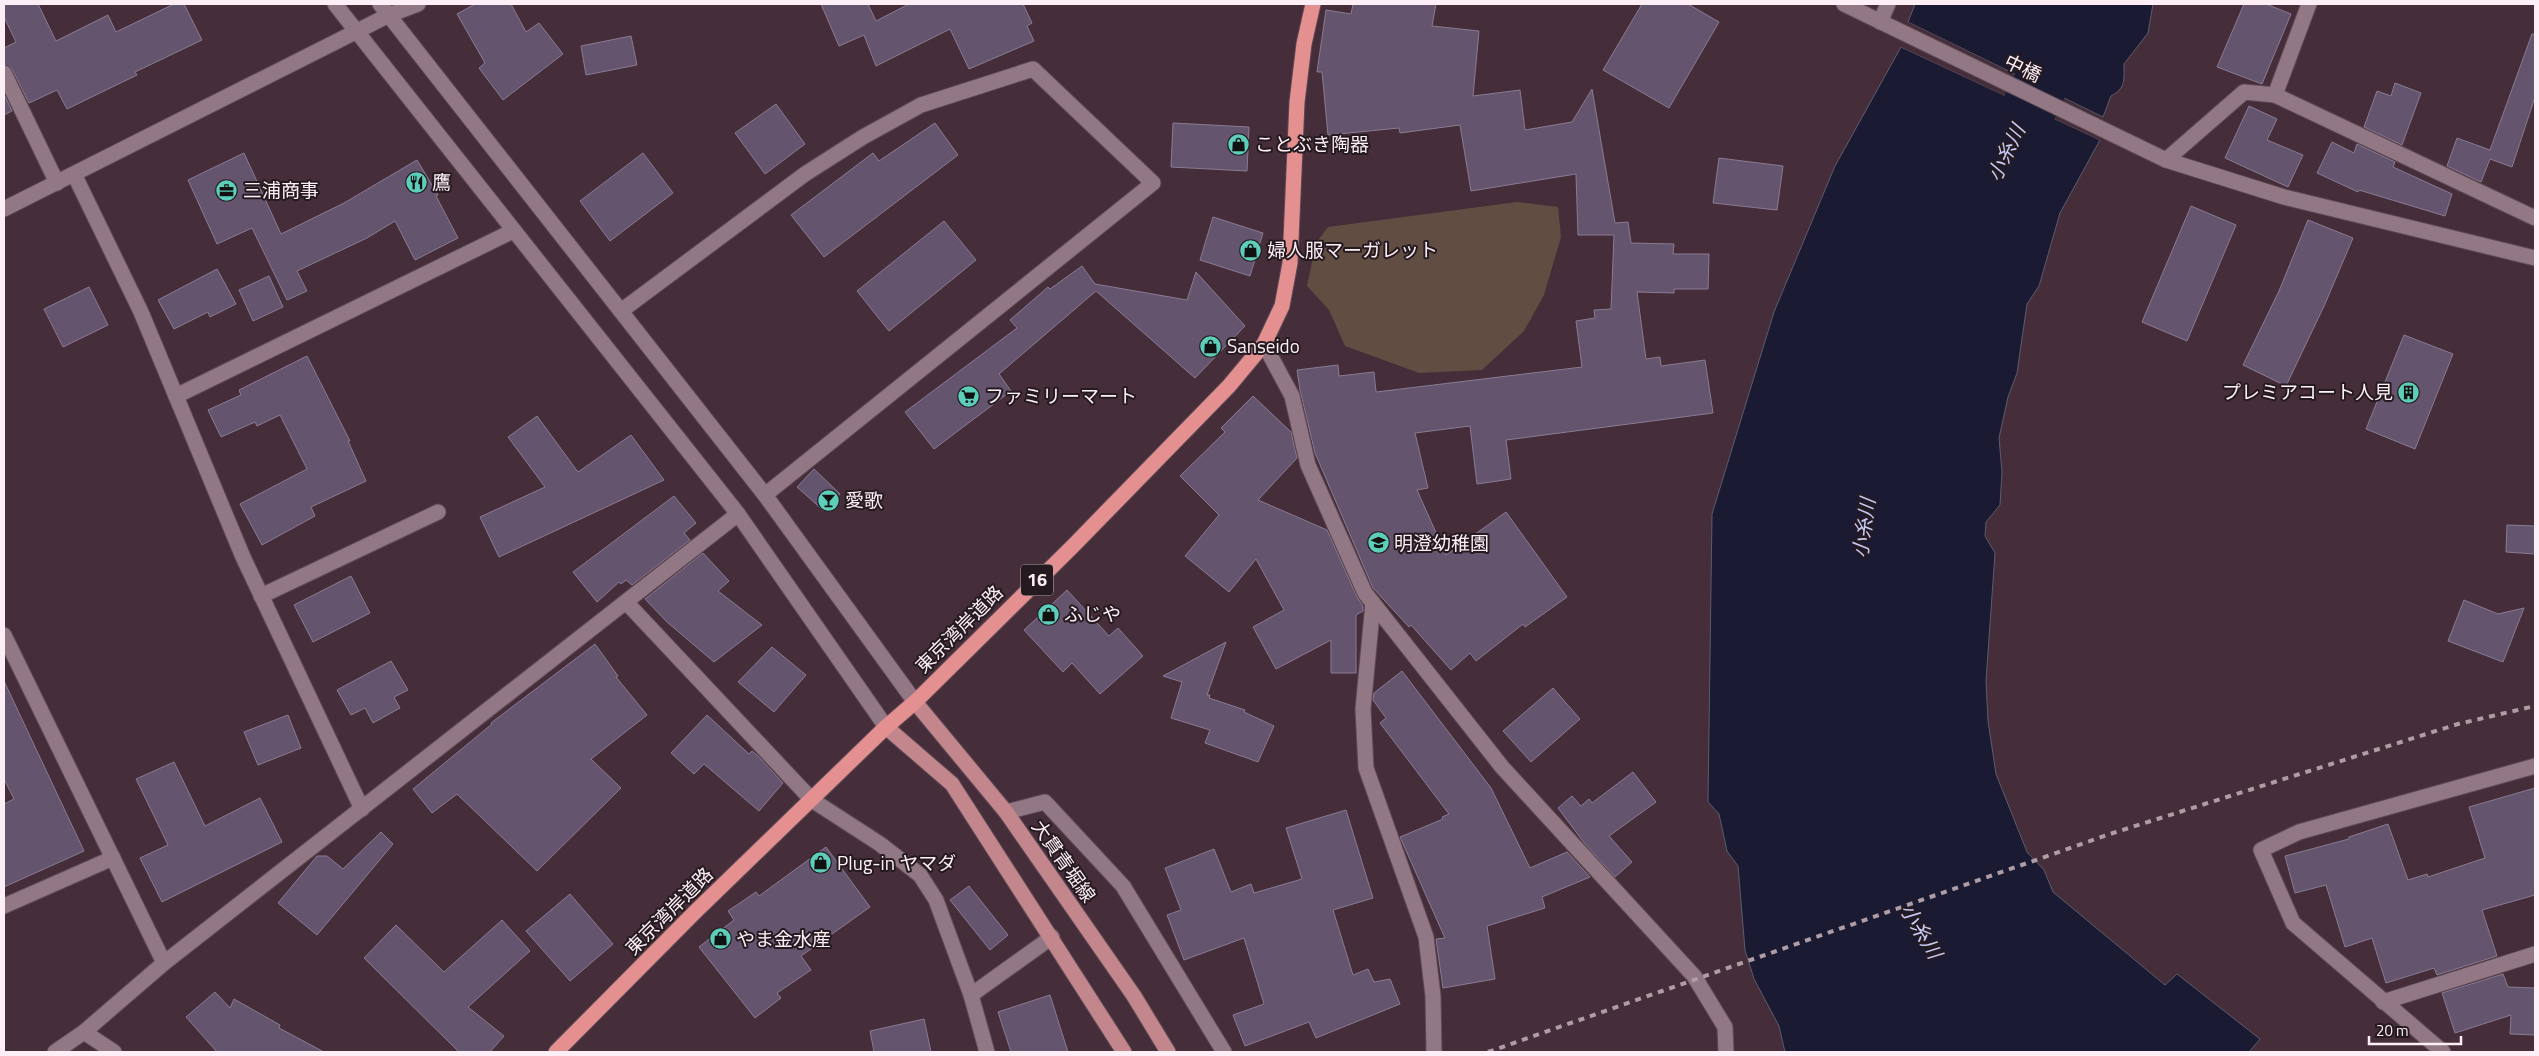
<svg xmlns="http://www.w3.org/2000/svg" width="2539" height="1056" font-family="'Titillium Web','Noto Sans JP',sans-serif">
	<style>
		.green { fill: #614d41 }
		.water { fill: #1a1b33; stroke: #5e5b6e }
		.pier { fill: #452e3a }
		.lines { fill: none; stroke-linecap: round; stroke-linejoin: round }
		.river { stroke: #1a1b33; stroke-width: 55 }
		.building { fill: #64546e; stroke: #8a7b93 }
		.minor-casing { stroke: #5e4a54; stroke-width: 17 }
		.major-casing { stroke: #5e4a54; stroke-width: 17 }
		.highway-casing { stroke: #5e4a54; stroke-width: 17 }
		.minor { stroke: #927785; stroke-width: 15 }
		.major { stroke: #c3868c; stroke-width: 15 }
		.highway { stroke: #e49090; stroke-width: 15 }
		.rail { stroke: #af9ca5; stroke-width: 4; stroke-dasharray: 6 6; stroke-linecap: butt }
		.labels { text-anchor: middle; stroke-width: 4; stroke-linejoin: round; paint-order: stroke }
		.shield { fill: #251a20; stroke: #bdafb6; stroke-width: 1 }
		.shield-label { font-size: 18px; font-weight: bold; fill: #feeff6 }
		.street-label { font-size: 19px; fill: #feeff6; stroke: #251a20 }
		.poi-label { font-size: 19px; fill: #feeff6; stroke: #251a20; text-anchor: start }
		.water-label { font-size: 20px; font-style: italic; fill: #c6cbf7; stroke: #251a20 }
	</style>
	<rect width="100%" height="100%" fill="#452e3a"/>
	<!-- green -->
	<path class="green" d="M1517 202 1558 207 1561 237 1544 295 1524 331 1482 370 1419 373 1345 346 1329 310 1307 286 1316 243 1328 227Z"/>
	<!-- water -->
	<g class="water">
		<path d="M1915 4H2153L2148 33 2124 64C2124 80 2126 88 2111 96L2103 117 1908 22Z"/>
		<path d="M1901 47 2100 140 2060 213 2039 286 2027 304 2017 373 2008 397 1999 438 2002 472 2000 505 1986 522 1985 536 1995 553 1986 681 1988 721 1996 774 2027 852 2044 870 2053 892 2165 985 2177 974 2260 1039 2249 1052H1785L1779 1026 1754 979 1745 950 1738 866 1727 851 1719 814 1708 802 1712 514 1774 312 1835 166Z"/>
	</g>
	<!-- pier -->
	<g class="pier">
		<path d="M1906 21 1908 22 2106 119 2102 120 1907 24Z"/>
		<path d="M1902 44 2101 138 2102 141 1899 46Z"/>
	</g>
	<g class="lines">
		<!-- river -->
		<path class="river" d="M1997 175 2079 4"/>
	</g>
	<!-- building -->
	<g class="building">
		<path d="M4 4H38L56 41 108 15 116 32 174 4H184L202 40 135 72 137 75 67 109 57 90 29 103 12 69 4 64V48L16 42 4 17Z"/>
		<path d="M475 4H511L526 32 539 23 563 54 503 100 479 68 485 63 457 14Z"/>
		<path d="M821 4H868L876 21 909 4H1023L1032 23 1027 26 1034 41 969 69 950 29 876 66 864 35 839 46Z"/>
		<path d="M1353 4H1436L1432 26 1479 31 1473 96 1520 90 1525 130 1572 122 1592 89 1615 223 1628 222 1631 243 1674 244 1673 254H1709L1708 289H1674V293L1637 292 1646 359 1660 357 1661 366 1705 360 1713 413 1506 440 1511 479 1477 484 1470 426 1415 433 1428 488 1417 490 1446 555 1506 512 1567 597 1525 627 1523 624 1476 661 1470 653 1451 670 1411 625 1409 627 1373 588 1315 453 1300 390 1297 370 1338 365 1339 376 1374 372 1376 392 1582 367 1576 321 1595 318 1594 310 1611 309 1614 235H1578L1576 174 1471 191 1460 125 1400 133 1399 128 1328 135 1322 72H1317L1326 10 1351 14Z"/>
		<path d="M1642 4H1688L1719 22 1669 108 1603 70Z"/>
		<path d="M2244 4H2266L2291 14 2262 84 2217 67Z"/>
		<path d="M2532 34H2535V97L2512 167 2490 159 2481 182 2447 166 2457 138 2490 150Z"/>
		<path d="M631 36 637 65 586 75 581 46Z"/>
		<path d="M2395 83 2421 93 2402 145 2364 127 2377 91 2391 96Z"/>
		<path d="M4 94 12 111 4 115Z"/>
		<path d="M776 104 805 144 765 174 735 133Z"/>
		<path d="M2249 106 2277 119 2267 140 2303 155 2288 187 2225 158Z"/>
		<path d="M935 123 958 155 824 257 791 215 873 153 879 161Z"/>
		<path d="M1173 123 1249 127 1247 171 1171 167Z"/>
		<path d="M2332 142 2354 153 2357 144 2395 162 2393 167 2452 194 2445 216 2359 190 2358 192 2317 173Z"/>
		<path d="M244 153 281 234 344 203 417 160 438 195 436 196 458 238 415 260 395 221 367 238 297 271 307 291 287 300 252 228 217 244 188 180Z"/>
		<path d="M643 153 673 193 610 241 580 201Z"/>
		<path d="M1719 158 1783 166 1777 210 1713 203Z"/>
		<path d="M2191 206 2236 225 2187 341 2142 322Z"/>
		<path d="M1213 217 1263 233 1250 276 1200 260Z"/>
		<path d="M2308 220 2353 238 2325 304 2286 386 2243 365 2279 291Z"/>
		<path d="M944 221 976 260 889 331 857 291Z"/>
		<path d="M1082 266 1095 284 1187 300 1196 272 1245 326 1195 378 1096 291 999 374 1011 391 934 449 905 412 1017 328 1010 320 1048 287 1050 289Z"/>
		<path d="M217 269 236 304 210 317 208 312 174 329 158 300Z"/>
		<path d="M269 276 283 307 253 321 239 290Z"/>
		<path d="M89 287 108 325 63 347 44 309Z"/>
		<path d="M2404 335 2453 354 2415 449 2366 429Z"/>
		<path d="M307 356 350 441H348L366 481 311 507 315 516 262 545 240 504 307 469 280 415 257 426 255 422 221 437 208 410 241 395 239 390Z"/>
		<path d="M1253 396 1291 432 1297 458 1258 500 1327 530 1357 597 1363 606V611L1356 615V673H1331V640L1276 669 1253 627 1284 610 1256 559 1229 592 1185 556 1219 515 1180 476 1225 432 1221 428Z"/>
		<path d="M537 416 578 472 631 435 664 480 499 557 480 517 545 487 508 437Z"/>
		<path d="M814 469 840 494 824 511 797 487Z"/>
		<path d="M674 496 696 523 684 533 690 540 632 585 626 580 621 584 619 582 597 602 573 572Z"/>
		<path d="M2507 525 2535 526V554L2506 552Z"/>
		<path d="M703 553 729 581 718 591 762 625 714 662 667 622 645 599Z"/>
		<path d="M351 576 370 613 313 642 294 605Z"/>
		<path d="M1067 590 1109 636 1118 628 1143 656 1100 694 1072 663 1063 672 1024 630Z"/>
		<path d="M2464 600 2498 614 2524 608 2503 662 2448 641Z"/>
		<path d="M1226 642 1207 695H1210L1209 698 1245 710 1244 712 1274 726 1258 762 1205 743 1210 730 1171 718 1182 682 1163 676Z"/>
		<path d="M595 644 618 676 616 677 647 715 591 759 621 788 537 871 457 794 432 813 413 789 492 724 491 723Z"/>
		<path d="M772 647 806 675 774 712 738 682Z"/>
		<path d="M391 661 408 690 394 697 400 708 373 723 365 708 351 715 337 690Z"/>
		<path d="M1402 671 1491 788 1530 868 1567 852 1590 877 1542 897 1545 908 1487 926 1495 979 1443 988 1436 939 1445 938 1400 837 1443 819 1442 817 1449 814 1380 723 1386 718 1373 700 1374 693Z"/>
		<path d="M4 681 84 851 4 887V804L14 799 4 779Z"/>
		<path d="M1553 688 1580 719 1531 762 1503 731Z"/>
		<path d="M288 715 301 748 258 765 244 732Z"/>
		<path d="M707 715 749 754 752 751 758 756 783 783 759 811 704 764 694 774 671 753Z"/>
		<path d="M174 762 205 826 260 798 282 842 162 902 140 858 168 845 136 779Z"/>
		<path d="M1633 772 1656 802 1609 836 1632 862 1615 877 1585 844 1558 808 1572 796 1581 806 1589 799 1592 803Z"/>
		<path d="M2535 788V895L2482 910 2497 956 2437 975 2434 968 2386 983 2372 938 2345 947 2326 885 2295 893 2285 856 2349 839V837L2388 824 2408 880 2427 874 2428 877 2485 858 2469 807Z"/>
		<path d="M1346 810 1373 898 1333 910 1353 975 1368 969 1374 982 1390 979 1400 1004 1316 1038 1309 1022 1245 1046 1233 1015 1264 1004 1244 938 1184 960 1167 915 1181 910 1165 868 1214 849 1231 892 1251 884 1254 893 1302 879 1286 828Z"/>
		<path d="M381 832 393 844 317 935 278 903 317 856H327L343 869Z"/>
		<path d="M826 847 870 907 801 956 811 970 777 993 781 998 755 1018 699 947 734 920 728 911 756 892 759 896Z"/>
		<path d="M969 886 1008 935 990 950 950 900Z"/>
		<path d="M570 894 613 944 570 981 526 931Z"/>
		<path d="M502 920 530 951 468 1007 504 1036 490 1052H459L364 958 396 925 444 972Z"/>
		<path d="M2503 974 2508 987 2535 988V1035L2510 1034 2511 1015 2455 1033 2442 993Z"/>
		<path d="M215 992 230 1008 234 999 280 1025 279 1028 324 1052H217L186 1017Z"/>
		<path d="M1050 995 1068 1052H1011L998 1012Z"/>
		<path d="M924 1019 931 1052H874L870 1031Z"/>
	</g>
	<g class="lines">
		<defs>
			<g id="minor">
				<path d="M335 4 738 514 886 727"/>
				<path d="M380 4 765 495 915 702"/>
				<path d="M1844 4 2166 160 2284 197 2535 258"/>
				<path d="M1880 22 1888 4"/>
				<path d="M4 73 57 183"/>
				<path d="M2275 95 2535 218"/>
				<path d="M2166 160 2244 92 2275 95 2309 4"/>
				<path d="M74 174 141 312 243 557 362 809"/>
				<path d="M4 209 389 15 418 4"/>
				<path d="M621 311 805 174 863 137 921 105 1033 69 1153 183 765 495"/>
				<path d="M1264 344 1292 396 1308 465 1365 593 1502 767 1694 976 1725 1027 1726 1052"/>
				<path d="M176 396 513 231"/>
				<path d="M261 596 438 512"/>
				<path d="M626 602 812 800 880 844 920 875 936 900 971 995 987 1052"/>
				<path d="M1373 603 1363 709 1366 768 1426 937 1433 996 1434 1052"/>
				<path d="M4 635 164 963"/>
				<path d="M1006 812 1045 802 1123 886 1224 1052"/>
				<path d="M4 906 113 858"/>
				<path d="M971 995 1052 937"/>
				<path d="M2383 1002 2535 954"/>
				<path d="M84 1032 114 1052"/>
				<path d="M55 1052 84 1032 164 963 738 514"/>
				<path d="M2443 1052 2293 923 2261 850 2299 832 2535 766"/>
			</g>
			<g id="major">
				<path d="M915 702 1006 812 1134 996 1168 1052"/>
				<path d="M886 727 952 784 1124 1052"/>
			</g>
			<path id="highway" d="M556 1052 695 912 886 727 915 702 1073 546 1229 386 1264 344 1282 306 1290 263 1297 102 1304 44 1313 4"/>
		</defs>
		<!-- minor casing -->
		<use href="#minor" class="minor-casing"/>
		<!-- major casing -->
		<use href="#major" class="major-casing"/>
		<!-- highway casing -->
		<use href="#highway" class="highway-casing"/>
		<!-- minor -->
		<use href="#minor" class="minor"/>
		<!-- major -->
		<use href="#major" class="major"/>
		<!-- highway -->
		<use href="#highway" class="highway"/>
		<!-- rail -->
		<path class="rail" d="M1488 1052 2113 833 2458 724 2535 706"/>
	</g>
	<!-- icons -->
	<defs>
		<symbol id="shop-disc" viewBox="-11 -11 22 22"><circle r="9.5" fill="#5dceb9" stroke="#251a20"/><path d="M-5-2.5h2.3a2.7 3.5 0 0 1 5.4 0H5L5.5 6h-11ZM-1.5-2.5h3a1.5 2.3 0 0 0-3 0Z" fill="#111"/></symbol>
		<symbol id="restaurant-disc" viewBox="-11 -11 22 22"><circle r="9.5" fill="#5dceb9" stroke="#251a20"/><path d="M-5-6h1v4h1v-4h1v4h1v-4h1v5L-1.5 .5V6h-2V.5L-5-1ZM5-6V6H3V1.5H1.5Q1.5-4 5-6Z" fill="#111"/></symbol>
		<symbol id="office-disc" viewBox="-11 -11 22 22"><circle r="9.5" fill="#5dceb9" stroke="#251a20"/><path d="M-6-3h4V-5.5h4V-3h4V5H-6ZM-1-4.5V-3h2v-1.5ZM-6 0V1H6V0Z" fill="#111"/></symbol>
		<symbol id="building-disc" viewBox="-11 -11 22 22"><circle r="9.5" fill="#5dceb9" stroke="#251a20"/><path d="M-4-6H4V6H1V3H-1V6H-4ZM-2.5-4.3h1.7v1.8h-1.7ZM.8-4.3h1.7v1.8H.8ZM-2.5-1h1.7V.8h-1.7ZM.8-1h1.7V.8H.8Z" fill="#111"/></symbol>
		<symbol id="supermarket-disc" viewBox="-11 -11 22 22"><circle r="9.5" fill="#5dceb9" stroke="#251a20"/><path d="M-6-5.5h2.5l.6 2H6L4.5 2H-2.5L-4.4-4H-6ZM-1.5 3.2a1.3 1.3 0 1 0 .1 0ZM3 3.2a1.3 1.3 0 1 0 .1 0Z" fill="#111"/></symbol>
		<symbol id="bar-disc" viewBox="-11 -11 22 22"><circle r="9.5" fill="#5dceb9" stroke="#251a20"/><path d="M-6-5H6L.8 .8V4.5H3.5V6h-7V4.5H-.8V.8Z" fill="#111"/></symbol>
		<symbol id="school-disc" viewBox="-11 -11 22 22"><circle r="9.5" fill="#5dceb9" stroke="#251a20"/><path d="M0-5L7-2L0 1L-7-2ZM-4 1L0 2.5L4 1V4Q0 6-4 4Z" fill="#111"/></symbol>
	</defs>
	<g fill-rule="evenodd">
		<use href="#shop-disc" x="1226" y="132" width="25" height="25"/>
		<use href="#restaurant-disc" x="404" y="170" width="25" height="25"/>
		<use href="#office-disc" x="214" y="178" width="25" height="25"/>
		<use href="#shop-disc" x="1238" y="238" width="25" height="25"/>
		<use href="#shop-disc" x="1198" y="334" width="25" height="25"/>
		<use href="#building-disc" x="2396" y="380" width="25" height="25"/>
		<use href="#supermarket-disc" x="956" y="384" width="25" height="25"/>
		<use href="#bar-disc" x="816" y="488" width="25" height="25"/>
		<use href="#school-disc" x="1366" y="530" width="25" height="25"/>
		<use href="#shop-disc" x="1036" y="602" width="25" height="25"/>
		<use href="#shop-disc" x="808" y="850" width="25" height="25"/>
		<use href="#shop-disc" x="708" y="926" width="25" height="25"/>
	</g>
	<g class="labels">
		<!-- shield labels -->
		<rect class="shield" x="1021" y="564.5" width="32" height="31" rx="4"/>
		<g class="shield-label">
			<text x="1037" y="586">16</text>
		</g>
		<!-- street labels -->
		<g class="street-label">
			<text transform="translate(2023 68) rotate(26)" y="7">中橋</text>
			<text transform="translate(959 629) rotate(-45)" y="7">東京湾岸道路</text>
			<text transform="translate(1064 861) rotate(55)" y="7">大貫青堀線</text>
			<text transform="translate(669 911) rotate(-45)" y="7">東京湾岸道路</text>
		</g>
		<!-- poi labels -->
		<g class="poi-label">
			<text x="1255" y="151">ことぶき陶器</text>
			<text x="432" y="189">鷹</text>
			<text x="243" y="197">三浦商事</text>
			<text x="1267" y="257">婦人服マーガレット</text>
			<text x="1227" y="353">Sanseido</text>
			<text x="2393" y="399" text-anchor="end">プレミアコート人見</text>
			<text x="985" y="403">ファミリーマート</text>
			<text x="845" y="507">愛歌</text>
			<text x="1394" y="550">明澄幼稚園</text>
			<text x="1064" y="621">ふじや</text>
			<text x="837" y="870">Plug-in ヤマダ</text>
			<text x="736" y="946">やま金水産</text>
		</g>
		<!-- water labels -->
		<g class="water-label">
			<text transform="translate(2006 153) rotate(-64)" y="7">小糸川</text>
			<text transform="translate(1864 528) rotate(-82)" y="7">小糸川</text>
			<text transform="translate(1921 931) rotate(59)" y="7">小糸川</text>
		</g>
	</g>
	<!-- border -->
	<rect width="2539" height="1056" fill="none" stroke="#feeff6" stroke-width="10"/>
	<!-- scale -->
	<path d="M2369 1036v8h92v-8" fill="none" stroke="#feeff6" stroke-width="2.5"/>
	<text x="2376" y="1036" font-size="15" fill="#feeff6" stroke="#251a20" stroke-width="4" paint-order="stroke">20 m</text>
</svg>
